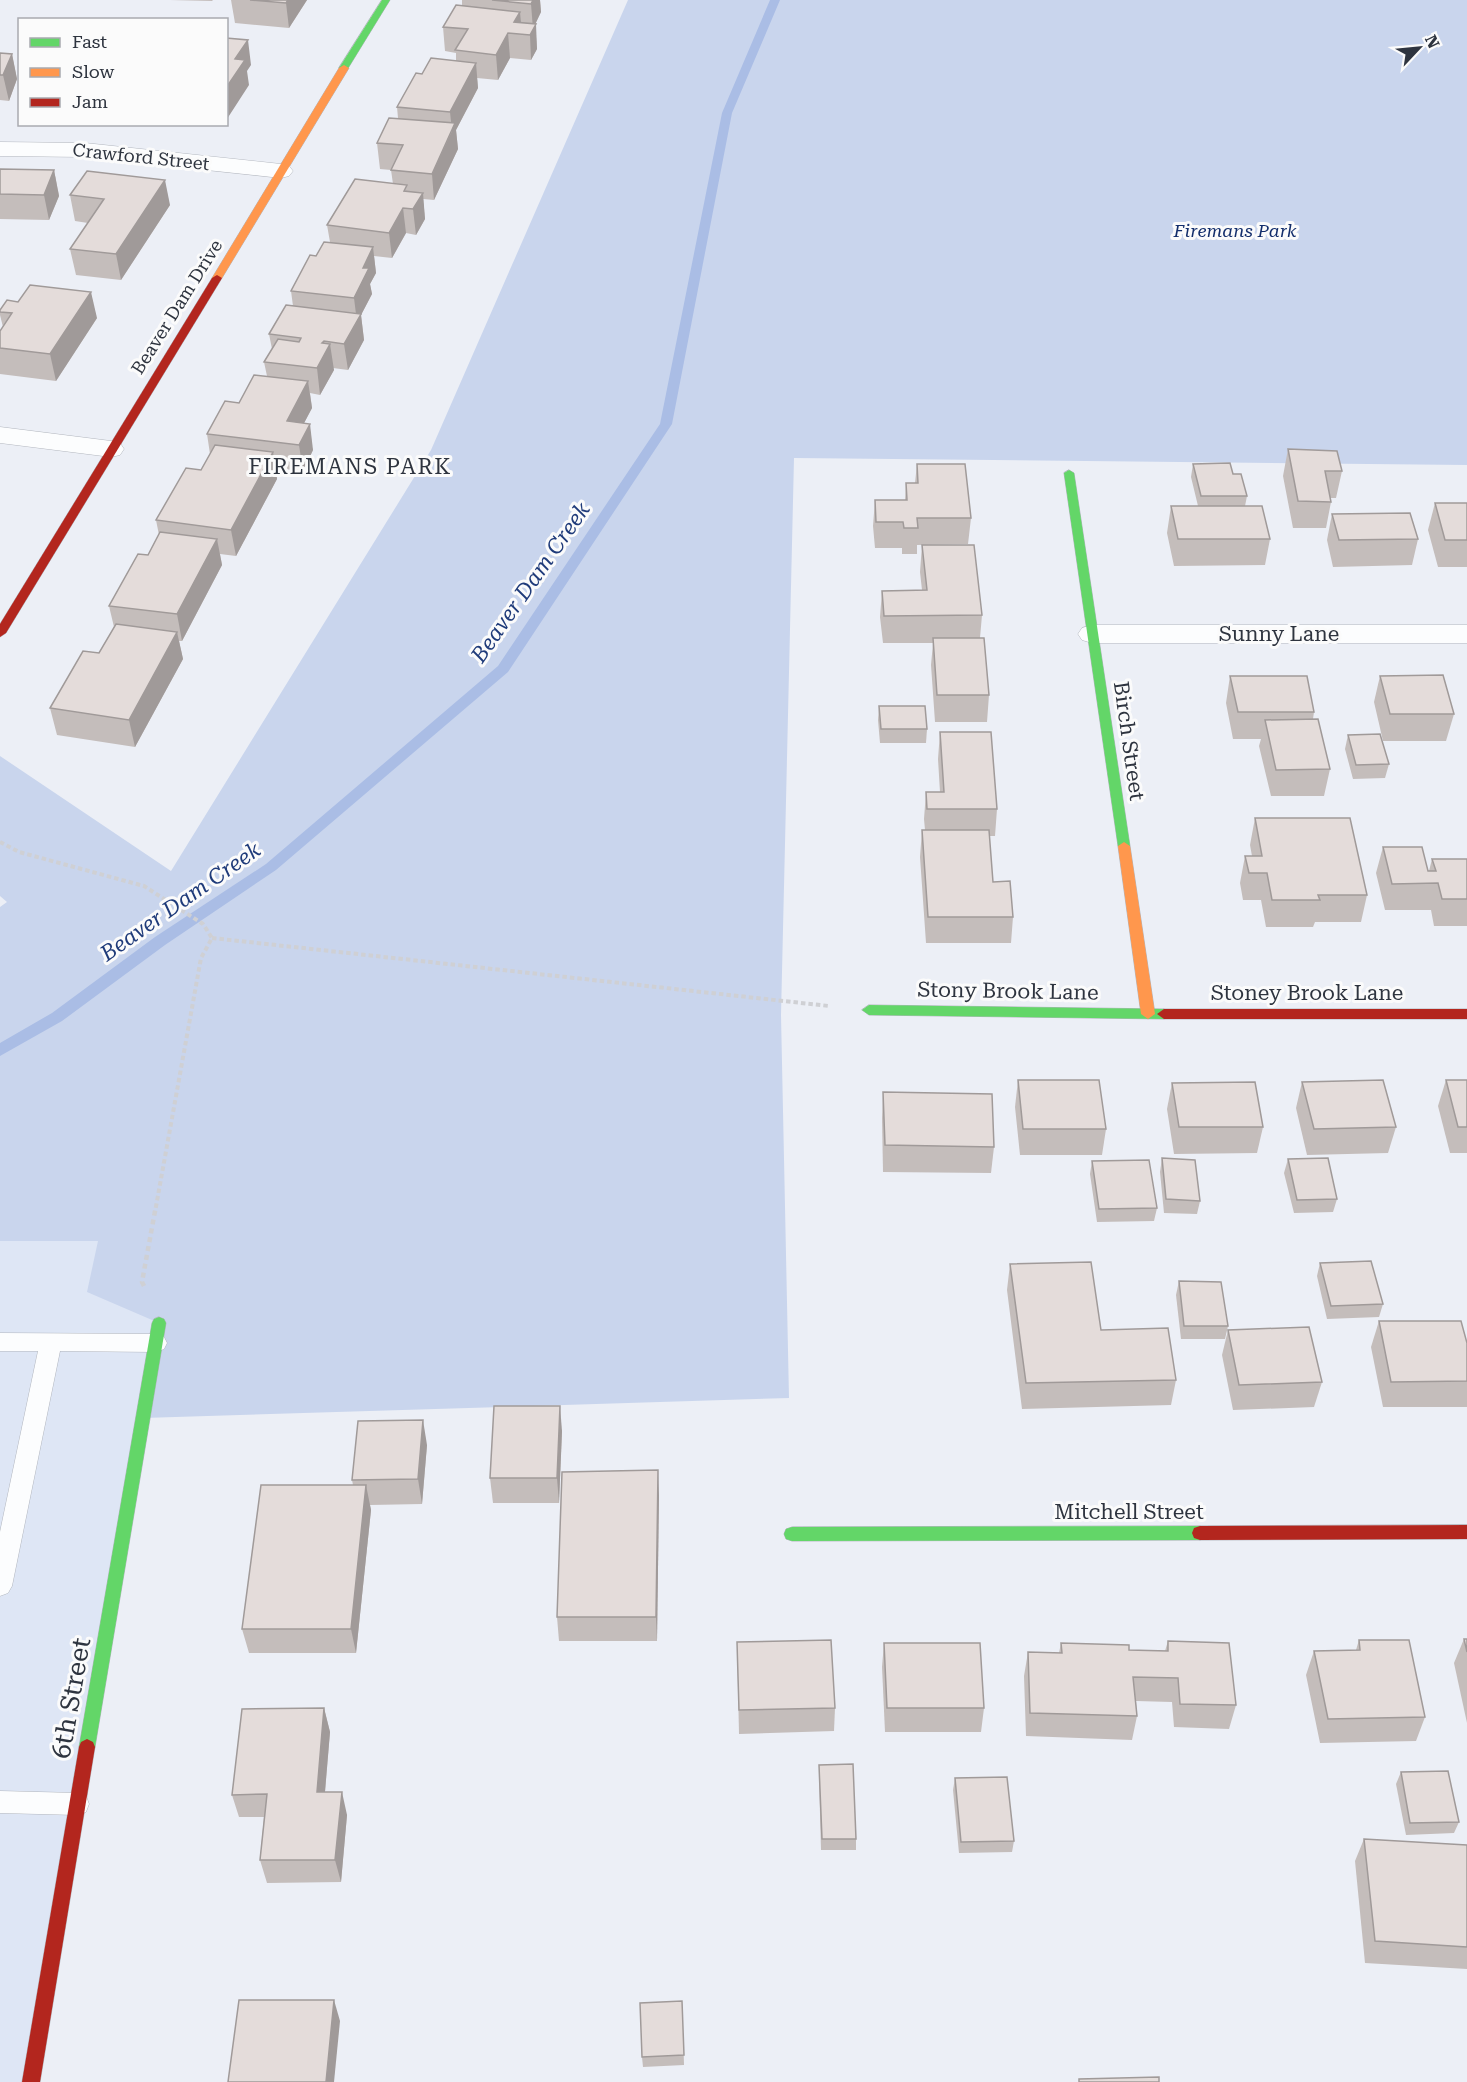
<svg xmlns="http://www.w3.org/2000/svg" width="1467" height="2082" font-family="'Roboto Serif',serif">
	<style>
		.built { fill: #dee6f5 }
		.green { fill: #c9d5ed }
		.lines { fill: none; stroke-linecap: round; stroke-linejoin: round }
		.stream { fill: #aabde5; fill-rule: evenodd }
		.lane-casing { stroke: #b2b6be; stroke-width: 1 }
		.street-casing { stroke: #b2b6be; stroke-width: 1 }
		.fast-casing { stroke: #b2b6be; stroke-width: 1 }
		.slow-casing { stroke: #b2b6be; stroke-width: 1 }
		.jam-casing { stroke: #b2b6be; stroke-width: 1 }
		.path-far1 { stroke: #cfd0d4; stroke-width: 4; stroke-dasharray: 4.5 3; stroke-linecap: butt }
		.path { stroke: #cfd0d4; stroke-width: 4.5; stroke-dasharray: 5 4; stroke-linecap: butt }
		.lane { fill: #fcfdfe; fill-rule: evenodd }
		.street { fill: #fcfdfe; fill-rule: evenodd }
		.fast { fill: #63d668; fill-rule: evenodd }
		.slow { fill: #ff974d; fill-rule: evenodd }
		.jam { fill: #b3261e; fill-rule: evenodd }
		.wall { fill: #c4bdbb }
		.shaded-wall { fill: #a09a99 }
		.building { fill: #e4dcda; stroke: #a09a99; stroke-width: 1.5 }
		.labels { text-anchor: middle; stroke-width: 6; stroke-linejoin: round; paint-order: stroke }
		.far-street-label { font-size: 18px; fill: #2e343f; stroke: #fbfbfb }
		.far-park-label { font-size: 18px; font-style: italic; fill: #132e6c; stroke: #fbfbfb }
		.street-label { font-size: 21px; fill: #2e343f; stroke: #fbfbfb }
		.neighbourhood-label { font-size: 22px; letter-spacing: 1.5px; fill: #2e343f; stroke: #fbfbfb }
		.water-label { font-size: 22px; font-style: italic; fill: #1f3b7a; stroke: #fbfbfb }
		.near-street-label { font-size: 26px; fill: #2e343f; stroke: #fbfbfb }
	</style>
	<rect width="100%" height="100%" fill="#eceff6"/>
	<!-- built -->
	<path class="built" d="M0 1241H98L159 1323 31 2082H0Z"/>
	<!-- green -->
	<path class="green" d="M628 0H1467V465L794 458 781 1015 789 1398 143 1418 159 1323 87 1292 98 1241H0V907L7 902 0 896V756L171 871 431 450Z"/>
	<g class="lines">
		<!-- stream -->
		<path class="stream" d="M770 0H780L732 113 672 424 508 672 276 870 165 945 62 1021 0 1056V1043L52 1013 155 937 266 864 498 666 660 424 722 113Z"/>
		<defs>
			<g id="lane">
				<path d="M0 1333 156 1334 164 1337 167 1343 164 1349 156 1352 60 1351 12 1586 8 1593 0 1596V1532L38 1351H0Z"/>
				<path d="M0 1791 77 1793 86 1796 89 1804 86 1812 77 1815 0 1813Z"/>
			</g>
			<g id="street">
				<path d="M0 142 85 143 281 164 289 166 293 171 289 176 281 178 85 157 0 156Z"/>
				<path d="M0 427 111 441 120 443 124 449 120 455 111 457 0 443Z"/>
				<path d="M1092 625H1467V643H1092L1082 640 1078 634 1082 628Z"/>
			</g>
			<g id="fast">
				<path d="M382 0H390L347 70H341L339 68Z"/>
				<path d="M1069 470 1074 473 1130 846 1124 850 1118 846 1064 473Z"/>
				<path d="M869 1005 1164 1009 1171 1014 1164 1019 869 1015 862 1010Z"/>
				<path d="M159 1317 164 1319 166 1323 95 1747 93 1752 87 1755 81 1752 79 1747 152 1323 154 1319Z"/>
				<path d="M1200 1526 1206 1528 1208 1533 1206 1538 1200 1540 792 1541 786 1539 784 1534 786 1529 792 1527Z"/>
			</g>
			<g id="slow">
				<path d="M344 65 349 68 222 278 217 281 213 280 212 278 339 68Z"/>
				<path d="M1124 842 1130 846 1155 1014 1148 1019 1141 1014 1118 846Z"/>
			</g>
			<g id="jam">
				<path d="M217 275 222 278 6 633 0 637V624L212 278Z"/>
				<path d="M1164 1009H1467V1019H1164L1157 1014Z"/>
				<path d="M1467 1525V1539L1200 1540 1194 1538 1192 1533 1194 1528 1200 1526Z"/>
				<path d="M87 1739 93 1742 95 1747 40 2082H22L79 1747 81 1742Z"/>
			</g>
		</defs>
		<!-- lane casing -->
		<use href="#lane" class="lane-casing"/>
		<!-- street casing -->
		<use href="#street" class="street-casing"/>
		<!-- fast casing -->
		<use href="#fast" class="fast-casing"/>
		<!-- slow casing -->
		<use href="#slow" class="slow-casing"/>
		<!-- jam casing -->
		<use href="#jam" class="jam-casing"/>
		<!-- path-far1 -->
		<g class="path-far1">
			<path d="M0 842 19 852 144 886 203 924 212 938 201 958 155 1212"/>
			<path d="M212 938 829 1006"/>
		</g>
		<!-- path -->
		<path class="path" d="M144 1286 142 1282 155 1211"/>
		<!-- lane -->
		<use href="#lane" class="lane"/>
		<!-- street -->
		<use href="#street" class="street"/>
		<!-- fast -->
		<use href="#fast" class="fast"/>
		<!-- slow -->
		<use href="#slow" class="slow"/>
		<!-- jam -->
		<use href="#jam" class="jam"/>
	</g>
	<!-- wall -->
	<g class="wall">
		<path d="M170 0H213L212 1Z"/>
		<path d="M231 0H307L289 28 235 23Z"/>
		<path d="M462 0H540L541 12 535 24 537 49 531 60 510 58 498 80 477 78 478 88 456 130 458 149 434 200 423 199 425 219 416 235 406 233 392 258 374 256 376 273 370 284 372 294 361 315 364 340 348 370 333 368 334 370 320 395 310 393 312 408 304 423 313 450 303 471 275 468 277 479 236 556 220 554 222 565 182 641H179L183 659 135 747 57 735 50 708 99 653 114 627 109 606 148 555 159 535 156 520 201 470 210 454 207 434 267 376 264 362 272 349 269 334 293 306 291 291 316 256 330 242 327 225 393 184 391 170 380 169 377 143 398 118 397 107 422 74 456 61V53L445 51 443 27 462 6Z"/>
		<path d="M0 53 12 54 17 79 9 101 0 100Z"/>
		<path d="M0 169 54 170 59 196 49 220 0 219Z"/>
		<path d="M70 195 170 205 121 280 76 275 70 249 88 223 75 221Z"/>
		<path d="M0 310 97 318 56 381 0 374V331L3 327 0 315Z"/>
		<path d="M1288 449 1342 471 1336 498H1330L1331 502 1326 528H1293L1283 476Z"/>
		<path d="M917 464 971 518 968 544 917 545V554H902V548H875L873 526 875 500H905L906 483H915Z"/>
		<path d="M1193 464 1233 474 1247 496 1245 506 1270 539 1265 565 1174 566 1167 533 1171 506H1198L1191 477Z"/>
		<path d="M1435 503H1467V567H1438L1428 530Z"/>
		<path d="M1332 514 1418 539 1412 565 1333 567 1327 540Z"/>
		<path d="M922 545 982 615 980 638 989 695 987 722H935L931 665 933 643H883L880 617 882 591 922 590 920 572Z"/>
		<path d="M1230 676 1314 712 1313 719 1330 769 1324 796H1271L1259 746 1261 739H1233L1226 703Z"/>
		<path d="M1380 676 1454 714 1446 741H1383L1374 702Z"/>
		<path d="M879 706 927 729 926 743H880L878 720Z"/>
		<path d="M940 732 997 809 995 836H989L993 882 1013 917 1011 943H926L920 857 922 830H925L924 819 926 792H940L938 759Z"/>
		<path d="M1348 735 1389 764 1385 778 1353 779 1345 749Z"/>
		<path d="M1255 818 1367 895 1361 922H1315L1313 927H1266L1261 900H1243L1240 883 1245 856H1252L1250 845Z"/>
		<path d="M1383 847 1428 871H1429L1432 859H1467V926H1434L1431 910H1385L1376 873Z"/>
		<path d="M1018 1080 1106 1129 1102 1155H1020L1015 1107Z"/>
		<path d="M1446 1080H1467V1153H1450L1438 1106Z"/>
		<path d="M1302 1082 1396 1127 1388 1153 1307 1155 1296 1108Z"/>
		<path d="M1172 1083 1263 1127 1257 1153 1174 1154 1167 1109Z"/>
		<path d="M883 1092 994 1147 991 1173 883 1172 882 1118Z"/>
		<path d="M1162 1158 1200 1201 1197 1214 1164 1213 1160 1172Z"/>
		<path d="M1288 1159 1337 1199 1333 1212 1294 1213 1284 1173Z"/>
		<path d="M1092 1161 1157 1208 1154 1221 1097 1222 1090 1174Z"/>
		<path d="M1320 1263 1383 1304 1379 1317 1327 1319 1317 1276Z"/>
		<path d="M1010 1264 1101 1330 1176 1380 1171 1405 1022 1409 1007 1290Z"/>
		<path d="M1179 1281 1228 1326 1225 1339H1181L1176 1295Z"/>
		<path d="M1379 1321 1467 1343V1407H1383L1371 1347Z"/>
		<path d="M1228 1330 1322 1382 1314 1407 1233 1410 1222 1355Z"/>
		<path d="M562 1431 559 1503H493L490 1478Z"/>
		<path d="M427 1445 422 1504 370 1505 371 1510 356 1653H249L242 1629 353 1485 352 1480Z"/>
		<path d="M659 1495 657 1641H559L557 1617Z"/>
		<path d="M1464 1639H1467V1723L1454 1663Z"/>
		<path d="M1359 1640 1425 1717 1416 1741 1320 1743 1306 1675 1314 1651 1356 1650Z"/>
		<path d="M1168 1641 1236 1705 1229 1729 1174 1727 1172 1702 1136 1701 1137 1716 1132 1740 1026 1736 1024 1676 1028 1652 1059 1653 1061 1643 1129 1650 1165 1651Z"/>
		<path d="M737 1642 835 1708 834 1731 739 1734Z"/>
		<path d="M884 1643 984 1708 981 1732H885L882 1667Z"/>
		<path d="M324 1708 330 1732 325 1792 347 1815 341 1882 267 1883 260 1860 264 1817H239L232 1795Z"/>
		<path d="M819 1765 856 1839V1850H821L819 1777Z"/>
		<path d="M1401 1772 1459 1822 1454 1833 1406 1835 1396 1784Z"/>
		<path d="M955 1778 1014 1841 1012 1852 959 1853 953 1790Z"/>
		<path d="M1364 1839 1467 1845V1969L1365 1963 1355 1861Z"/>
		<path d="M682 2001 684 2065 643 2067 642 2057Z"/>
	</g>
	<!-- shaded-wall -->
	<g class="shaded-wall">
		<path d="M288 0H307L289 28 286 3Z"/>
		<path d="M533 0H540L541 12 533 29 531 4Z"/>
		<path d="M520 12 522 34 514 22Z"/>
		<path d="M536 24 537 49 531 60 530 35Z"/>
		<path d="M508 33 510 58 498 80 496 55Z"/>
		<path d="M248 40 251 65 247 71 249 85 227 119 226 88 235 59Z"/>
		<path d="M12 54 17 79 9 101 3 75Z"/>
		<path d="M476 63 478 88 456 130 458 149 434 200 432 174 452 131 450 112Z"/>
		<path d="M54 170 59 196 49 220 44 195Z"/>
		<path d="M165 180 170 205 121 280 116 254Z"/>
		<path d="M423 193 425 219 416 235 413 209Z"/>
		<path d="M403 208 406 233 392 258 389 233Z"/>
		<path d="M373 247 376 273 370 284 372 294 361 315 364 340 348 370 344 344 357 322 354 298 363 268Z"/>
		<path d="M91 292 97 318 56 381 50 354Z"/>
		<path d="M324 341 325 353 330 344 334 370 320 395 317 368Z"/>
		<path d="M308 381 312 408 293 444 287 421Z"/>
		<path d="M310 424 313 450 303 471 299 445Z"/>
		<path d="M273 452 277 479 236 556 231 530Z"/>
		<path d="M217 539 222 565 182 641 177 614Z"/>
		<path d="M177 632 183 659 135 747 129 720Z"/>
		<path d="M560 1406 562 1431 559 1503 557 1478Z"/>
		<path d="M423 1420 427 1445 422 1504 418 1479Z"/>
		<path d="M658 1470 659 1495 657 1641 656 1617Z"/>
		<path d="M366 1485 371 1510 356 1653 351 1629Z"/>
		<path d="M324 1708 330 1732 323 1815 317 1792Z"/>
		<path d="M342 1792 347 1815 341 1882 335 1860Z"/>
		<path d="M334 2000 340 2021 334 2082H326Z"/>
	</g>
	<!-- building -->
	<g class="building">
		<path d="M250 0H288L286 3Z"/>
		<path d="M492 0H533L531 4Z"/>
		<path d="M456 5 520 12 514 22 536 24 530 35 508 33 496 55 455 50 468 29 443 27Z"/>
		<path d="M226 38 248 40 235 59 245 60 226 88Z"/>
		<path d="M0 53 12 54 3 75H0Z"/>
		<path d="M431 58 476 63 450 112 397 107 416 73 422 74Z"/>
		<path d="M389 118 455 123 432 174 391 170 403 145 377 143Z"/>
		<path d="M0 169 54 170 44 195 0 194Z"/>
		<path d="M87 171 165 180 116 254 70 249 104 199 70 195Z"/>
		<path d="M355 179 407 185 404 191 423 193 413 209 403 208 389 233 327 225Z"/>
		<path d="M324 242 373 247 363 268H369L354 298 291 291 310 255 316 256Z"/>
		<path d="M30 285 91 292 50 354 0 348V331L12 313 0 312V310L7 300 18 302Z"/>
		<path d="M286 305 361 314 344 344 324 341 322 343 330 344 317 368 264 362 278 339 299 342 301 338 269 334Z"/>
		<path d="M254 375 308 381 287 421 310 424 299 445 207 434 225 401 239 403Z"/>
		<path d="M215 445 273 452 231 530 156 520 186 468 201 470Z"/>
		<path d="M1288 449 1337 451 1342 471H1325L1331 502 1298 501Z"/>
		<path d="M1230 463 1233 474H1241L1247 496H1201L1193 464Z"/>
		<path d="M917 464H965L971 518H917L918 528H904L903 522H876L875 500H907L906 483H918Z"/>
		<path d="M1435 503H1467V540H1445Z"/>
		<path d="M1171 506H1262L1270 539H1178Z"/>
		<path d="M1410 513 1418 539 1339 540 1332 514Z"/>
		<path d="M160 532 217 539 177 614 109 606 138 554 148 555Z"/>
		<path d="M922 545H974L982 615 884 616 882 591 927 590Z"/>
		<path d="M116 624 177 632 129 720 50 708 83 651 99 653Z"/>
		<path d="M933 638H984L989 695H937Z"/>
		<path d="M1443 675 1454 714H1390L1380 676Z"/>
		<path d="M1230 676H1307L1314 712H1238Z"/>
		<path d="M879 706H925L927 729H881Z"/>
		<path d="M1318 719 1330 769 1276 770 1265 720Z"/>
		<path d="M940 732H991L997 809H927L926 792H944Z"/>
		<path d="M1380 734 1389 764 1356 765 1348 735Z"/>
		<path d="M1255 818H1350L1367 895H1318L1320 900H1272L1267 873H1249L1245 856H1262Z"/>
		<path d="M922 830H989L993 882 1010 881 1013 917H928Z"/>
		<path d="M1383 847H1422L1428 871H1436L1432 859H1467V899H1442L1438 883 1392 884Z"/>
		<path d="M1018 1080H1099L1106 1129H1023Z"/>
		<path d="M1383 1080 1396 1127 1314 1129 1302 1082Z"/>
		<path d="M1446 1080H1467V1127H1458Z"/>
		<path d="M1255 1082 1263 1127H1179L1172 1083Z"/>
		<path d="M883 1092 992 1094 994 1147 885 1145Z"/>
		<path d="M1162 1158 1195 1160 1200 1201 1166 1199Z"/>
		<path d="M1328 1158 1337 1199 1297 1200 1288 1159Z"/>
		<path d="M1149 1160 1157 1208 1099 1209 1092 1161Z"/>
		<path d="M1371 1261 1383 1304 1331 1306 1320 1263Z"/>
		<path d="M1091 1262 1101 1330 1168 1328 1176 1380 1026 1383 1010 1264Z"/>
		<path d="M1179 1281 1221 1282 1228 1326H1184Z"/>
		<path d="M1379 1321H1461L1467 1343V1381L1391 1382Z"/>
		<path d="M1309 1327 1322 1382 1239 1385 1228 1330Z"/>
		<path d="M494 1406H560L557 1478H490Z"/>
		<path d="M423 1420 418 1479 352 1480 358 1421Z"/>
		<path d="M658 1470 656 1617H557L562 1472Z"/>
		<path d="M261 1485H366L351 1629H242Z"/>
		<path d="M1464 1639H1467V1652Z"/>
		<path d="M831 1640 835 1708 739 1710 737 1642Z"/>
		<path d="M1359 1640H1409L1425 1717 1328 1719 1314 1651 1360 1650Z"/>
		<path d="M1168 1641 1229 1643 1236 1705 1180 1704 1178 1678 1133 1677 1137 1716 1030 1713 1028 1652 1062 1653 1061 1643 1129 1645V1650L1168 1651Z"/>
		<path d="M884 1643H980L984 1708H887Z"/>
		<path d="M324 1708 317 1792H342L335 1860H260L267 1794 232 1795 242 1709Z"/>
		<path d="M853 1764 856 1839H822L819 1765Z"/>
		<path d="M1448 1771 1459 1822 1410 1823 1401 1772Z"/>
		<path d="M1007 1777 1014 1841 961 1842 955 1778Z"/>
		<path d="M1364 1839 1467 1845V1947L1375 1941Z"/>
		<path d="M239 2000H334L326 2082H228Z"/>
		<path d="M682 2001 684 2055 642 2057 640 2003Z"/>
		<path d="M1159 2077V2082H1079V2079Z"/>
	</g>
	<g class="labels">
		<!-- far-street labels -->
		<g class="far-street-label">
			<text transform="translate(141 157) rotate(6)" y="6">Crawford Street</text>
			<text transform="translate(177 307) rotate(-58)" y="6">Beaver Dam Drive</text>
		</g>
		<!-- far-park labels -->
		<g class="far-park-label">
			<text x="1235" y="237">Firemans Park</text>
		</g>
		<!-- street labels -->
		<g class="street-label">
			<text x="1279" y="641">Sunny Lane</text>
			<text transform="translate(1129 741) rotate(82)" y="7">Birch Street</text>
			<text transform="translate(1008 991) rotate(1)" y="7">Stony Brook Lane</text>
			<text x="1307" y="1000">Stoney Brook Lane</text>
			<text x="1129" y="1519">Mitchell Street</text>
		</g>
		<!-- neighbourhood labels -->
		<g class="neighbourhood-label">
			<text x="350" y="474">FIREMANS PARK</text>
		</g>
		<!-- water labels -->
		<g class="water-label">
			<text transform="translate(530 582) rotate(-55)" y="8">Beaver Dam Creek</text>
			<text transform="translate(180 901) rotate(-35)" y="8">Beaver Dam Creek</text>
		</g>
		<!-- near-street labels -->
		<g class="near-street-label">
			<text transform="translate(71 1698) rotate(-80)" y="9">6th Street</text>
		</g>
	</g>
	<!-- legend -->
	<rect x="18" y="18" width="210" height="108" fill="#fbfbfb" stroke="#a9abb0" stroke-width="1.5"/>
	<rect x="30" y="38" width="30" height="9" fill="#63d668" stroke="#a9abb0" stroke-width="1.5"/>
	<text x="72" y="48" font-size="18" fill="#2e343f">Fast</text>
	<rect x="30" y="68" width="30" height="9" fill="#ff974d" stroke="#a9abb0" stroke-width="1.5"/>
	<text x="72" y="78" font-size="18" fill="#2e343f">Slow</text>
	<rect x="30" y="98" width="30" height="9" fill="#b3261e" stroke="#a9abb0" stroke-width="1.5"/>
	<text x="72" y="108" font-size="18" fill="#2e343f">Jam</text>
	<!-- north arrow -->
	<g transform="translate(1419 48) rotate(64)" stroke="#fbfbfb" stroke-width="4.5" paint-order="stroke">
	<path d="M0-4.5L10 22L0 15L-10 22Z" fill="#2e343f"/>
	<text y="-9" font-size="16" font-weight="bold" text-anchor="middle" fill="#2e343f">N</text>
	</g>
</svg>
